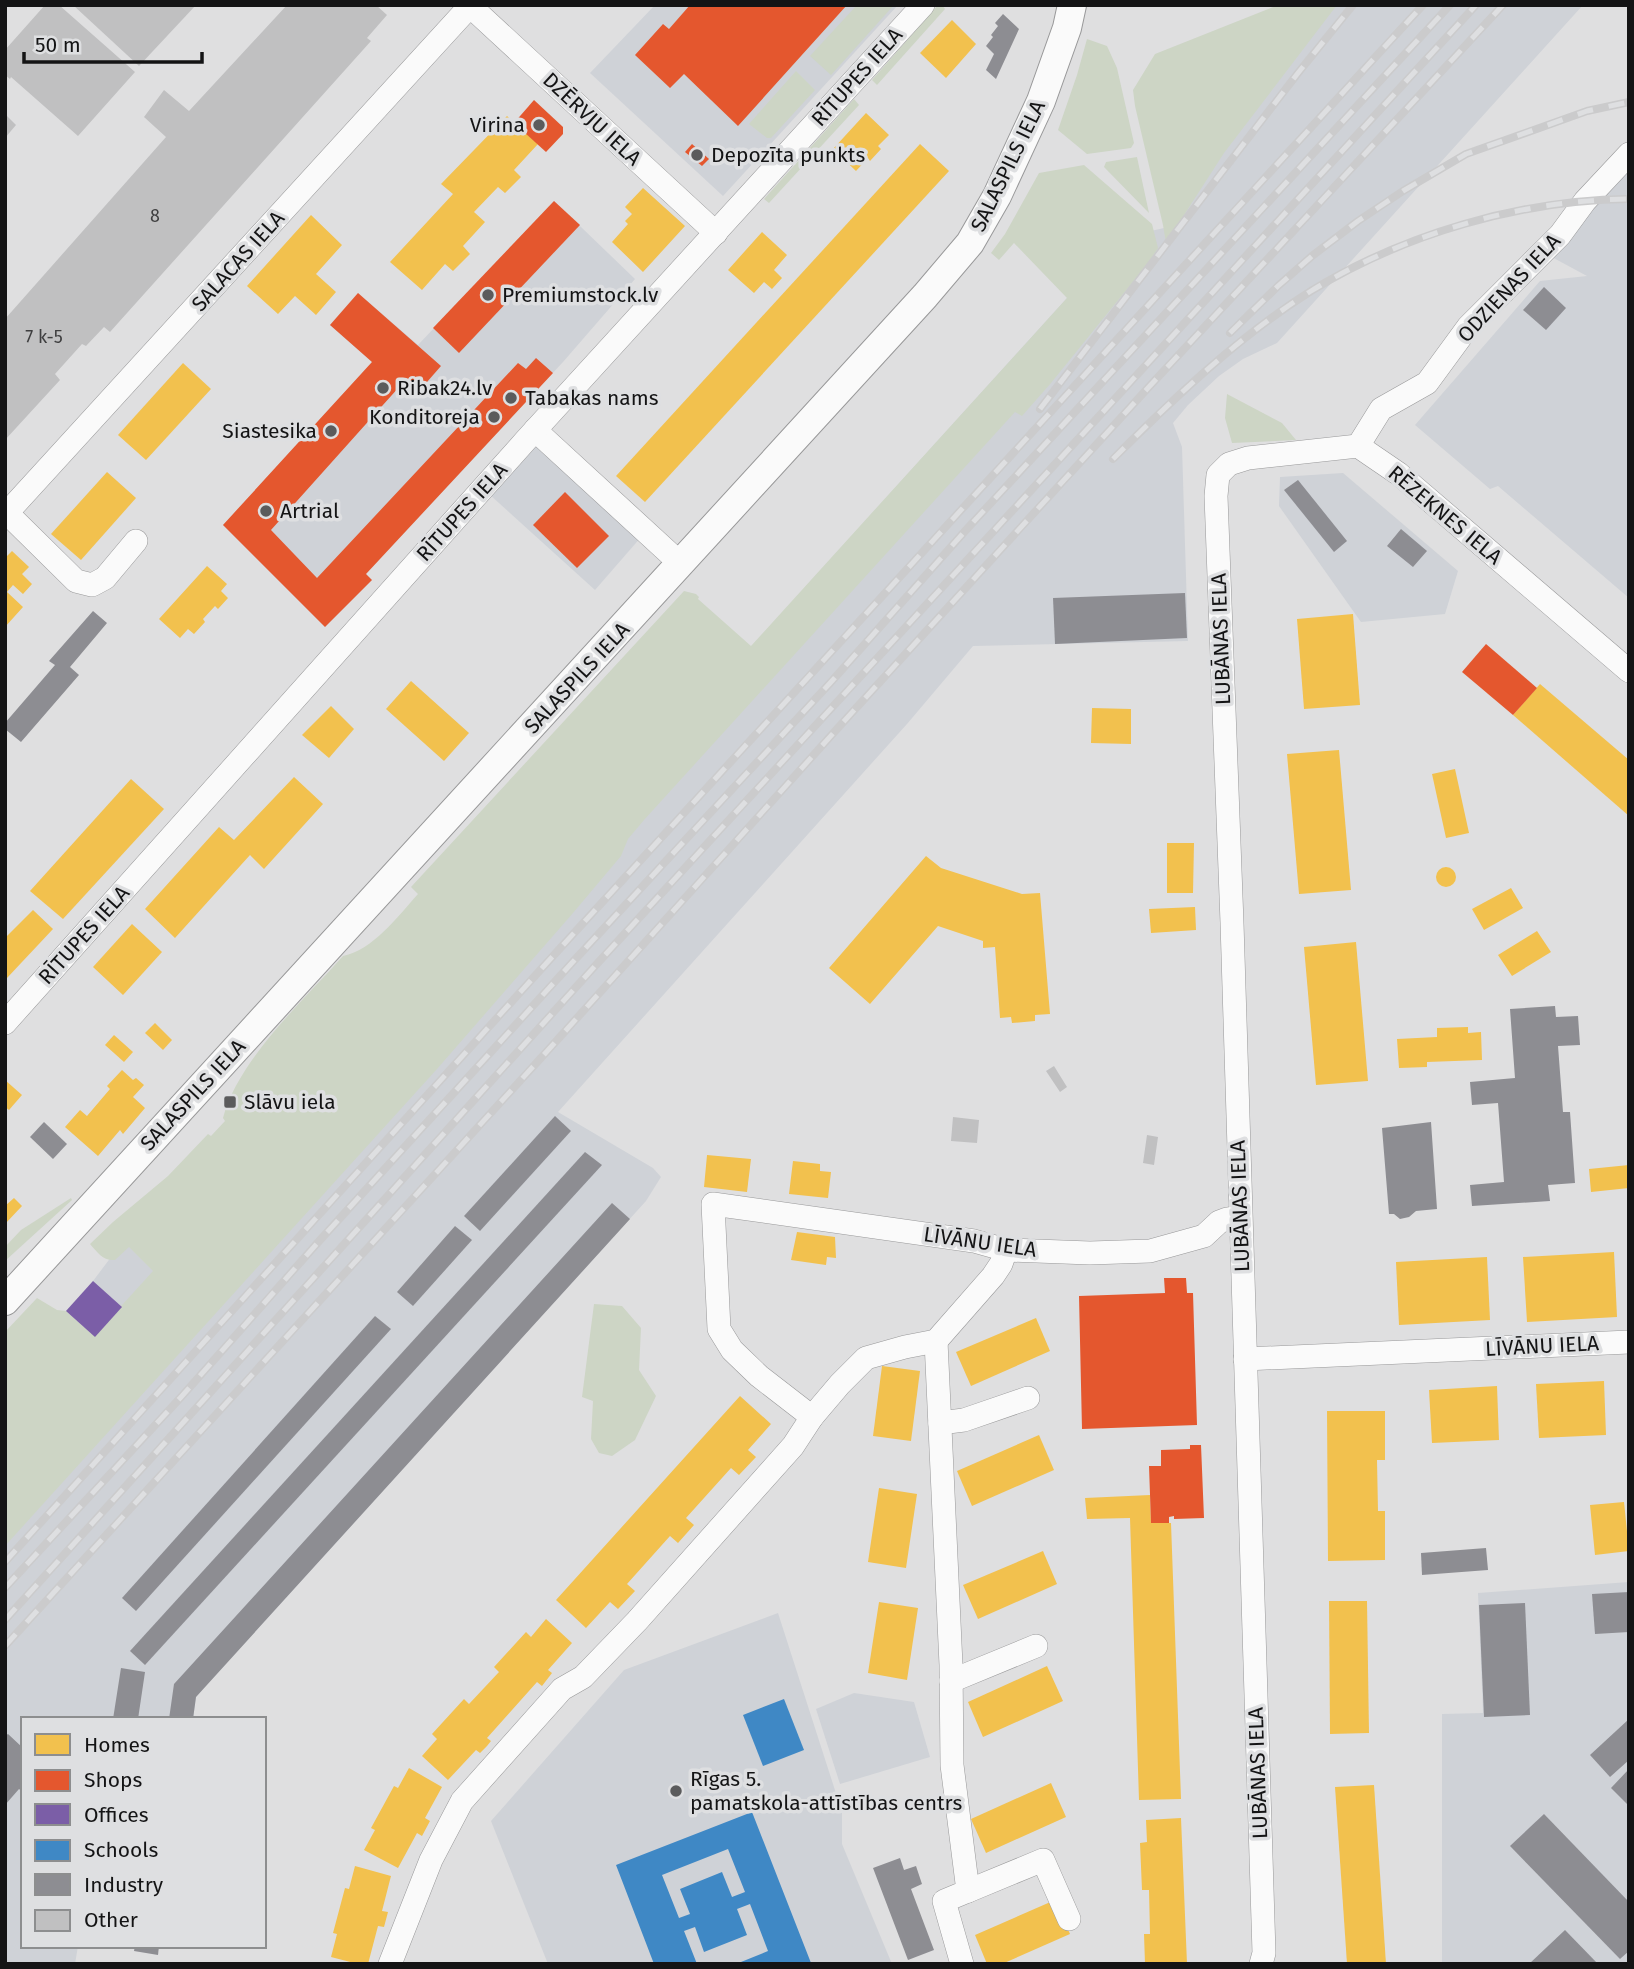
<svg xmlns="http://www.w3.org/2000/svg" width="1634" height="1969" font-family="'Fira Sans',sans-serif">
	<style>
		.built { fill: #cfd2d7 }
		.green { fill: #cdd5c5 }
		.homes { fill: #f2c14e }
		.shops { fill: #e4572e }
		.offices { fill: #7b5ea7 }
		.schools { fill: #3f88c5; fill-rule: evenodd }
		.industry { fill: #8d8d92 }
		.building { fill: #c0c0c1 }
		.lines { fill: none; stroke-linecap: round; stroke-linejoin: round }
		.minor-casing { stroke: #989899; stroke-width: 24 }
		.tertiary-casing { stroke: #989899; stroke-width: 30 }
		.minor { stroke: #fafafa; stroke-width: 23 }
		.tertiary { stroke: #fafafa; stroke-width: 28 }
		.rail-casing { stroke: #cbcbcc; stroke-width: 8 }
		.rail { stroke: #dedfe1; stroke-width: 5; stroke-dasharray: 16; stroke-linecap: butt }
		.poi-dot { fill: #5b5b5c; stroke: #dedfe1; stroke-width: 2.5 }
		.labels { text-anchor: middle; stroke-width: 7; stroke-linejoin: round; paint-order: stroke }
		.number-label { font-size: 18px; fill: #3f3f40 }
		.street-label { font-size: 21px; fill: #141415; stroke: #dedfe1 }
		.poi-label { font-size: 21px; fill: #141415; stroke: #dedfe1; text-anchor: start }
	</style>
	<rect width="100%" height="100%" fill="#dfdfe0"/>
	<!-- built -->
	<g class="built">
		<path d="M655 5H898L723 196 590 73Z"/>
		<path d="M1313 5H1583L1277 343 1243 359 1219 376 1188 405 1173 423 1182 447 1188 641 973 646 907 724 558 1112 653 1168 661 1177 646 1201 196 1697 193 1719H23V1946H78L75 1964H5V1428L85 1328 66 1311 93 1281 130 1232 751 647 1067 298 1151 231 1164 228Z"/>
		<path d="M1629 166V598L1498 486 1490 489 1415 425 1540 281 1587 276 1548 255Z"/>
		<path d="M554 201 635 279 563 362 366 574 372 580 325 627 223 525 372 362 330 325 358 293 418 345Z"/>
		<path d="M539 439 642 536 595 590 489 494Z"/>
		<path d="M1343 473 1458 571 1445 614 1361 622 1279 506 1280 477Z"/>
		<path d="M1629 1582V1964H1442V1714L1483 1713 1478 1593Z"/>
		<path d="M778 1613 842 1812V1844L892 1964H548L491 1821 624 1670Z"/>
		<path d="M854 1693 914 1702 930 1757 840 1784 816 1709Z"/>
	</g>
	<!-- green -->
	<g class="green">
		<path d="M857 5H894L831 75 810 56Z"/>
		<path d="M938 5H942L945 9 877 85 872 80Z"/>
		<path d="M1278 5H1337L1224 153 1166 243 1163 225 1135 106 1133 90 1155 54Z"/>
		<path d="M1087 39 1107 46 1117 68 1134 143 1131 148 1087 154 1058 130 1077 75Z"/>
		<path d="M796 71 815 90 771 138H767L749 124Z"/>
		<path d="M854 99 859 105 769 203 764 199Z"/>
		<path d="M1137 157 1149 213 1104 167 1106 162Z"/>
		<path d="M1084 165 1152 224 1158 248 1149 262 1051 383 1022 416 1015 412 644 820 628 839 621 856 573 913 437 1069 5 1546V1332L37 1298 57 1310 66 1311 94 1336 153 1271 129 1247 115 1260C103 1261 98 1253 90 1244L113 1222 168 1176 208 1134 211 1136 225 1121 223 1118C238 1060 303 1001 343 956 373 950 398 916 418 894L411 887 684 591 696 594 699 597 698 599 751 646 1067 298 1014 243 999 260 991 253 1005 234 1039 173Z"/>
		<path d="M1227 394 1282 423 1296 440 1232 443 1225 418Z"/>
		<path d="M71 1198 72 1200 5 1261V1247L21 1230Z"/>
		<path d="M594 1304 622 1306 641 1328 639 1370 656 1396 635 1440 612 1456 599 1453 591 1439 593 1401 582 1397Z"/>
	</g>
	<!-- homes -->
	<g class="homes">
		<path d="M952 20 976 44 946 78 920 53Z"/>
		<path d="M866 113 889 135 878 146 881 149 870 161 868 158 856 171 833 149Z"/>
		<path d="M507 116 538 144 514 170 521 177 505 193 498 187 474 212 485 222 463 246 470 254 453 271 445 264 422 290 390 262 453 194 441 184Z"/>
		<path d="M920 144 949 171 645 502 616 476Z"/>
		<path d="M643 188 685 226 643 272 612 242 628 224 625 221 632 214 625 207Z"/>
		<path d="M311 215 342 245 316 274 336 292 316 315 295 296 278 314 247 286Z"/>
		<path d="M762 232 787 255 774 270 782 278 772 289 764 282 754 293 728 270Z"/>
		<path d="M183 363 211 389 146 460 118 435Z"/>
		<path d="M107 472 136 498 81 560 51 534Z"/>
		<path d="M12 551 29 567 22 574 32 584 23 594 13 585 7 592 23 607 5 627V558Z"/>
		<path d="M207 566 227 584 221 591 228 598 218 609 215 606 203 619 205 622 194 634 188 629 180 638 159 619Z"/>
		<path d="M1353 614 1360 705 1304 709 1297 619Z"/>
		<path d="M411 681 469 733 444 761 386 709Z"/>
		<path d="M1540 684 1629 760V816L1513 715Z"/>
		<path d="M331 706 354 729 329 758 302 735Z"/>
		<path d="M1092 708 1131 709V744L1091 743Z"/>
		<path d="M1339 750 1351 890 1299 894 1287 754Z"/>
		<path d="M1455 769 1469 833 1446 838 1432 774Z"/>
		<path d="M294 777 323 804 264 869 250 855 175 938 145 909 219 827 234 840Z"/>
		<path d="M131 779 164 809 63 919 30 891Z"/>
		<path d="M1167 843H1194L1193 893H1167Z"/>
		<path d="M926 856 941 868 1022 894 1040 893 1050 1014 1035 1015V1021L1012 1023 1011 1017 1000 1018 995 947 983 948V941L938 926 870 1004 829 968Z"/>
		<circle cx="1446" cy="877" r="10"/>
		<path d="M1511 888 1523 908 1484 930 1472 909Z"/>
		<path d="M1195 907 1196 930 1151 933 1149 909Z"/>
		<path d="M33 910 53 929 7 978 5 976V938Z"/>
		<path d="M132 924 162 952 123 995 93 967Z"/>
		<path d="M1537 931 1551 952 1512 976 1498 955Z"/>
		<path d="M1356 942 1368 1081 1316 1085 1304 947Z"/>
		<path d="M155 1023 172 1040 163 1050 145 1033Z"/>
		<path d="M1468 1027V1033L1481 1032 1482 1060 1427 1062V1067L1399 1068 1397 1039 1437 1037V1028Z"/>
		<path d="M114 1035 133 1052 124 1062 105 1045Z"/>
		<path d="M122 1070 133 1080 136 1078 144 1085 133 1097 145 1108 123 1134 120 1130 98 1156 65 1127 80 1110 87 1116 110 1089 107 1086Z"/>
		<path d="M5 1080 22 1095 9 1110 5 1107Z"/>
		<path d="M707 1155 751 1159 747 1192 704 1187Z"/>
		<path d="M793 1161 820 1164V1171L831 1172 828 1198 789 1194Z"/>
		<path d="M1629 1165V1188L1591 1192 1589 1169Z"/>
		<path d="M14 1198 22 1206 5 1224V1206Z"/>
		<path d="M797 1232 835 1237 836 1258 827 1257 826 1265 791 1260Z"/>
		<path d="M1614 1252 1617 1317 1527 1322 1523 1257Z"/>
		<path d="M1487 1257 1490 1320 1399 1325 1396 1262Z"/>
		<path d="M1036 1318 1050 1351 971 1386 956 1352Z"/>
		<path d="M882 1366 920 1371 911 1441 873 1436Z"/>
		<path d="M1604 1381 1606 1435 1539 1438 1536 1384Z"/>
		<path d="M1497 1386 1499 1440 1432 1443 1429 1390Z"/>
		<path d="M740 1396 771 1424 748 1450 756 1457 739 1475 731 1468 686 1518 694 1525 678 1543 670 1536 627 1584 635 1591 618 1609 610 1602 586 1628 556 1600Z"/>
		<path d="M1327 1411H1385V1460H1377L1378 1511H1385V1560L1328 1561Z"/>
		<path d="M1039 1435 1054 1470 972 1506 957 1471Z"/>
		<path d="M879 1488 917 1494 906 1568 868 1562Z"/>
		<path d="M1150 1495 1151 1523H1171L1181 1799 1139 1800 1130 1518 1087 1519 1085 1498Z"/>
		<path d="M1624 1502 1629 1551 1595 1555 1590 1505Z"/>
		<path d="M1043 1551 1057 1584 978 1619 963 1585Z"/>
		<path d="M1329 1601H1367L1369 1733 1330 1734Z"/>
		<path d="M879 1602 918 1608 907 1680 868 1673Z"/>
		<path d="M546 1619 572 1643 548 1670 552 1673 542 1686 537 1682 487 1738 491 1741 487 1746 480 1753 476 1750 448 1780 422 1756 437 1739 432 1734 464 1699 469 1704 499 1672 494 1667 526 1632 531 1637Z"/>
		<path d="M1047 1666 1063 1701 983 1737 968 1702Z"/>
		<path d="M409 1768 442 1787 425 1818 430 1821 422 1836 417 1833 398 1868 364 1850 375 1830 371 1828 394 1786 398 1788Z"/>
		<path d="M1051 1783 1066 1817 986 1853 971 1819Z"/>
		<path d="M1374 1785 1386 1964H1347L1335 1787Z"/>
		<path d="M1181 1818 1187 1964H1145L1144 1934H1150L1149 1890H1142L1140 1843 1147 1842 1146 1820Z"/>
		<path d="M355 1866 391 1876 382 1911 388 1912 384 1927 378 1926 368 1964H358L331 1957 337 1934 333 1933 345 1888 349 1889Z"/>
		<path d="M1055 1900 1070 1934 1002 1964H987L975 1935Z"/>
	</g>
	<!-- shops -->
	<g class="shops">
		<path d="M690 5H847L738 126 684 74 670 88 635 55 663 24 669 29Z"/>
		<path d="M534 100 563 127V134L546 152 514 123Z"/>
		<path d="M692 144 709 159 702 166 685 152Z"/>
		<path d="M554 201 580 225 459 353 433 328Z"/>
		<path d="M358 293 441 366 413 398 400 386 271 530 317 578 518 363 526 369 536 358 553 373 366 574 372 580 325 627 223 525 372 362 330 325Z"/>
		<path d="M565 492 609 536 577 568 533 525Z"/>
		<path d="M1486 644 1537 688 1513 715 1462 672Z"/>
		<path d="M1164 1278H1186L1187 1293H1193L1197 1425 1082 1429 1079 1296 1165 1293Z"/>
		<path d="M1190 1445H1201L1204 1518 1174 1519V1516L1169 1517V1523H1151L1149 1466H1161V1450L1190 1449Z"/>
	</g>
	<!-- offices -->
	<path class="offices" d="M93 1281 122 1307 95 1337 66 1311Z"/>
	<!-- schools -->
	<g class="schools">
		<path d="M784 1699 804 1750 763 1766 743 1715Z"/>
		<path d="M752 1812 811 1963 736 1964 768 1951 750 1904 737 1909 747 1935 704 1952 695 1927 684 1931 697 1964H654L616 1865ZM728 1849 745 1892 732 1897 722 1872 680 1889 690 1914 679 1918 662 1875Z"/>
	</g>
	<!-- industry -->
	<g class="industry">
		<path d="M1003 14 1019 29 996 79 986 70 994 54 986 46 993 37 991 35 998 26 995 23Z"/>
		<path d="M1544 287 1566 308 1546 330 1523 310Z"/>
		<path d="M1298 480 1347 541 1334 552 1284 490Z"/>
		<path d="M1401 529 1427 551 1413 567 1387 546Z"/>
		<path d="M1185 593 1187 638 1055 644 1053 598Z"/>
		<path d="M93 611 107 623 70 667 79 675 21 742 5 729V723L55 665 49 661Z"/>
		<path d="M1555 1006 1556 1017 1578 1016 1580 1045 1558 1046 1563 1112H1570L1575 1183 1548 1185 1550 1201 1472 1206 1470 1185 1504 1182 1498 1103 1472 1105 1470 1082 1515 1078 1510 1009Z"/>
		<path d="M555 1116 571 1131 480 1231 464 1216Z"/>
		<path d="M44 1122 67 1144 53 1159 30 1137Z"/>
		<path d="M1431 1122 1437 1209 1416 1211 1409 1217 1400 1219 1394 1214H1389L1382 1128Z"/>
		<path d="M585 1152 602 1165 145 1665 130 1651Z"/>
		<path d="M612 1203 630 1219 196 1697 193 1719H169L174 1684Z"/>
		<path d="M455 1226 472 1240 413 1306 397 1292Z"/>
		<path d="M375 1316 391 1329 136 1611 122 1598Z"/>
		<path d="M1486 1548 1488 1570 1422 1575 1421 1553Z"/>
		<path d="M1629 1592V1632L1595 1634 1592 1594Z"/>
		<path d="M1525 1603 1530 1715 1484 1717 1479 1605Z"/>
		<path d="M121 1668 145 1672 138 1719H113Z"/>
		<path d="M1629 1719V1760L1610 1777 1590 1755Z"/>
		<path d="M8 1734 23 1748V1792L19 1789 5 1805V1736Z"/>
		<path d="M1629 1769V1806L1611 1788Z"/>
		<path d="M1544 1814 1629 1902V1951L1620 1959 1510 1846Z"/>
		<path d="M900 1858 904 1870 916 1866 922 1884 911 1889 934 1950 908 1960 873 1868Z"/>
		<path d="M1565 1930 1598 1964H1529Z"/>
		<path d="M135 1946H159L158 1955 134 1951Z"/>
	</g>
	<!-- building -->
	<g class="building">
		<path d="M45 5H59L135 72 78 136 11 77 10 79 5 75V50Z"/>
		<path d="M73 5H196L139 66Z"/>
		<path d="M287 5H376L387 15 367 38 371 41 110 332 104 327 86 346 82 344 55 374 60 380 5 440V319L166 137 144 117 164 90 189 111Z"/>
		<path d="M5 114 16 125 5 138Z"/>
		<path d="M1054 1066 1067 1087 1060 1092 1046 1071Z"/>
		<path d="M953 1117 979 1120 977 1143 951 1141Z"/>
		<path d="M1147 1135 1158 1137 1154 1165 1143 1163Z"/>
	</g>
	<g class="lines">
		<defs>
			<g id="minor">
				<path d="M469 5 716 233"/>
				<path d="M535 430 681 564"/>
				<path d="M1358 446 1381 409 1427 383 1468 327 1560 235 1585 201 1629 154"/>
				<path d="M7 513 76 581 92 585 105 578 136 541"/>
				<path d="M5 515 470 6"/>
				<path d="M5 1023 526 440 923 5"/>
				<path d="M936 1341 951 1665 952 1765 968 1891 944 1901 962 1964"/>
				<path d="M1245 1359 1629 1342"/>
				<path d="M812 1417 759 1376 732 1350 719 1329 713 1204 974 1241 1006 1250 1090 1253 1150 1251 1204 1236 1219 1222 1227 1219 1240 1217"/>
				<path d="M940 1423 964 1420 1028 1398"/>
				<path d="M951 1681 1036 1646"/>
				<path d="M968 1891 1043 1860 1069 1919"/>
				<path d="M390 1964 431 1860 462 1801 562 1689 583 1677 637 1621 793 1446 812 1417 840 1384 866 1358 905 1347 936 1341 993 1276 1001 1264 1006 1250"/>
				<path d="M1261 1964 1264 1953 1232 923 1216 496 1218 475 1229 464 1248 458 1358 446 1399 474 1629 671"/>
			</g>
			<path id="tertiary" d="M5 1301 925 296 970 243 997 196 1041 101 1067 28 1072 5"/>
		</defs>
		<!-- minor casing -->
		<use href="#minor" class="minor-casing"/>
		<!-- tertiary casing -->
		<use href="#tertiary" class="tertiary-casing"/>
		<!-- minor -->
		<use href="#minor" class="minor"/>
		<!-- tertiary -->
		<use href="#tertiary" class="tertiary"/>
		<defs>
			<g id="rail">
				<path d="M1230 333 1278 286 1312 256 1358 221 1403 191 1466 154 1587 111 1629 102"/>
				<path d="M1040 409 1298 73 1353 5"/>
				<path d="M1113 459C1174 398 1238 337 1311 291 1404 234 1520 200 1629 199"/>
				<path d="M5 1562 543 967 1423 5"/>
				<path d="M5 1588 182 1396 321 1239 570 965 831 682 966 530 1450 5"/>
				<path d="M5 1620 595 966 1476 5"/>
				<path d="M5 1646 550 1048 837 729 1147 389 1503 5"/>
			</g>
		</defs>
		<!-- rail casing -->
		<use href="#rail" class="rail-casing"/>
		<!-- rail -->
		<use href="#rail" class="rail"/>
	</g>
	<!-- markers -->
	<g class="poi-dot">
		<circle cx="539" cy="125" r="7"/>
		<circle cx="697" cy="155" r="7"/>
		<circle cx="488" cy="295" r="7"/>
		<circle cx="383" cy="388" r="7"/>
		<circle cx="511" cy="398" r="7"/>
		<circle cx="494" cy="417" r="7"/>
		<circle cx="331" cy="431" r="7"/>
		<circle cx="266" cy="511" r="7"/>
		<rect x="223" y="1095" width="14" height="14" rx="3.5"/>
		<circle cx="676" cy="1791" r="7"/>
	</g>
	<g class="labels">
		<!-- number labels -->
		<g class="number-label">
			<text x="155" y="222">8</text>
			<text x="44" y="343">7 k-5</text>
		</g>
		<!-- street labels -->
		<g class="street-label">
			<text transform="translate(857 77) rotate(-48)" y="7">RĪTUPES IELA</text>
			<text transform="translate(592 119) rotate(43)" y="7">DZĒRVJU IELA</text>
			<text transform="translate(1008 166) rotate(-64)" y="7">SALASPILS IELA</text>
			<text transform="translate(238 261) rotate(-48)" y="7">SALACAS IELA</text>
			<text transform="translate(1509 288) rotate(-47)" y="7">ODZIENAS IELA</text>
			<text transform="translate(462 512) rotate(-48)" y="7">RĪTUPES IELA</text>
			<text transform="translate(1445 515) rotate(40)" y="7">RĒZEKNES IELA</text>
			<text transform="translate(1221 639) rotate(-92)" y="7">LUBĀNAS IELA</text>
			<text transform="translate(577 678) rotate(-47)" y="7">SALASPILS IELA</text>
			<text transform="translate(84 935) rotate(-48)" y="7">RĪTUPES IELA</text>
			<text transform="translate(193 1095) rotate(-47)" y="7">SALASPILS IELA</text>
			<text transform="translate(1240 1206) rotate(-92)" y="7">LUBĀNAS IELA</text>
			<text transform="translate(980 1242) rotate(8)" y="7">LĪVĀNU IELA</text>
			<text transform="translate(1542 1346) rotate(-3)" y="7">LĪVĀNU IELA</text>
			<text transform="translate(1258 1773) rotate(-92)" y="7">LUBĀNAS IELA</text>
		</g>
		<!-- poi labels -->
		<g class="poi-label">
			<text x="525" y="132" text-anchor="end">Virina</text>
			<text x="711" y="162">Depozīta punkts</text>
			<text x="502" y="302">Premiumstock.lv</text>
			<text x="397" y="395">Ribak24.lv</text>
			<text x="525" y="405">Tabakas nams</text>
			<text x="480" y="424" text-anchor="end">Konditoreja</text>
			<text x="317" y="438" text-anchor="end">Siastesika</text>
			<text x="280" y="518">Artrial</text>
			<text x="244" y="1109">Slāvu iela</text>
			<text x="690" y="1786">Rīgas 5.<tspan x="690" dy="24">pamatskola-attīstības centrs</tspan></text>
		</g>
	</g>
	<!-- border -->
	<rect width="1634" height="1969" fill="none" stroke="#141415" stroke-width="14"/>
	<!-- legend -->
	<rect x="21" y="1717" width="245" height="231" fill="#dedfe1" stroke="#8d8e8f" stroke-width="2"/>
	<rect x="35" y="1734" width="35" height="21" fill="#f2c14e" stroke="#8d8e8f" stroke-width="2"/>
	<text x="84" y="1752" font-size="21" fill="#141415">Homes</text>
	<rect x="35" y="1770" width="35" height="21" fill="#e4572e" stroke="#8d8e8f" stroke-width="2"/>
	<text x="84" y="1787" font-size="21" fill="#141415">Shops</text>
	<rect x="35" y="1804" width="35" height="21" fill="#7b5ea7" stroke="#8d8e8f" stroke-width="2"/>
	<text x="84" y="1822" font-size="21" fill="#141415">Offices</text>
	<rect x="35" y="1840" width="35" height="21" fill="#3f88c5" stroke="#8d8e8f" stroke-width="2"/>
	<text x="84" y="1857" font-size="21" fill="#141415">Schools</text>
	<rect x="35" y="1874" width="35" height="21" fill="#8d8d92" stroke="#8d8e8f" stroke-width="2"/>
	<text x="84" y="1892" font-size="21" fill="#141415">Industry</text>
	<rect x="35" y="1910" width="35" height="21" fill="#c0c0c1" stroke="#8d8e8f" stroke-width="2"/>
	<text x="84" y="1927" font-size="21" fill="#141415">Other</text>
	<!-- scale -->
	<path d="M24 52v10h178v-10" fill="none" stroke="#141415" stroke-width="3.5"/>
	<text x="35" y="52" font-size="21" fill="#141415" stroke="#dedfe1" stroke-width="5" paint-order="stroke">50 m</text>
</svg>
